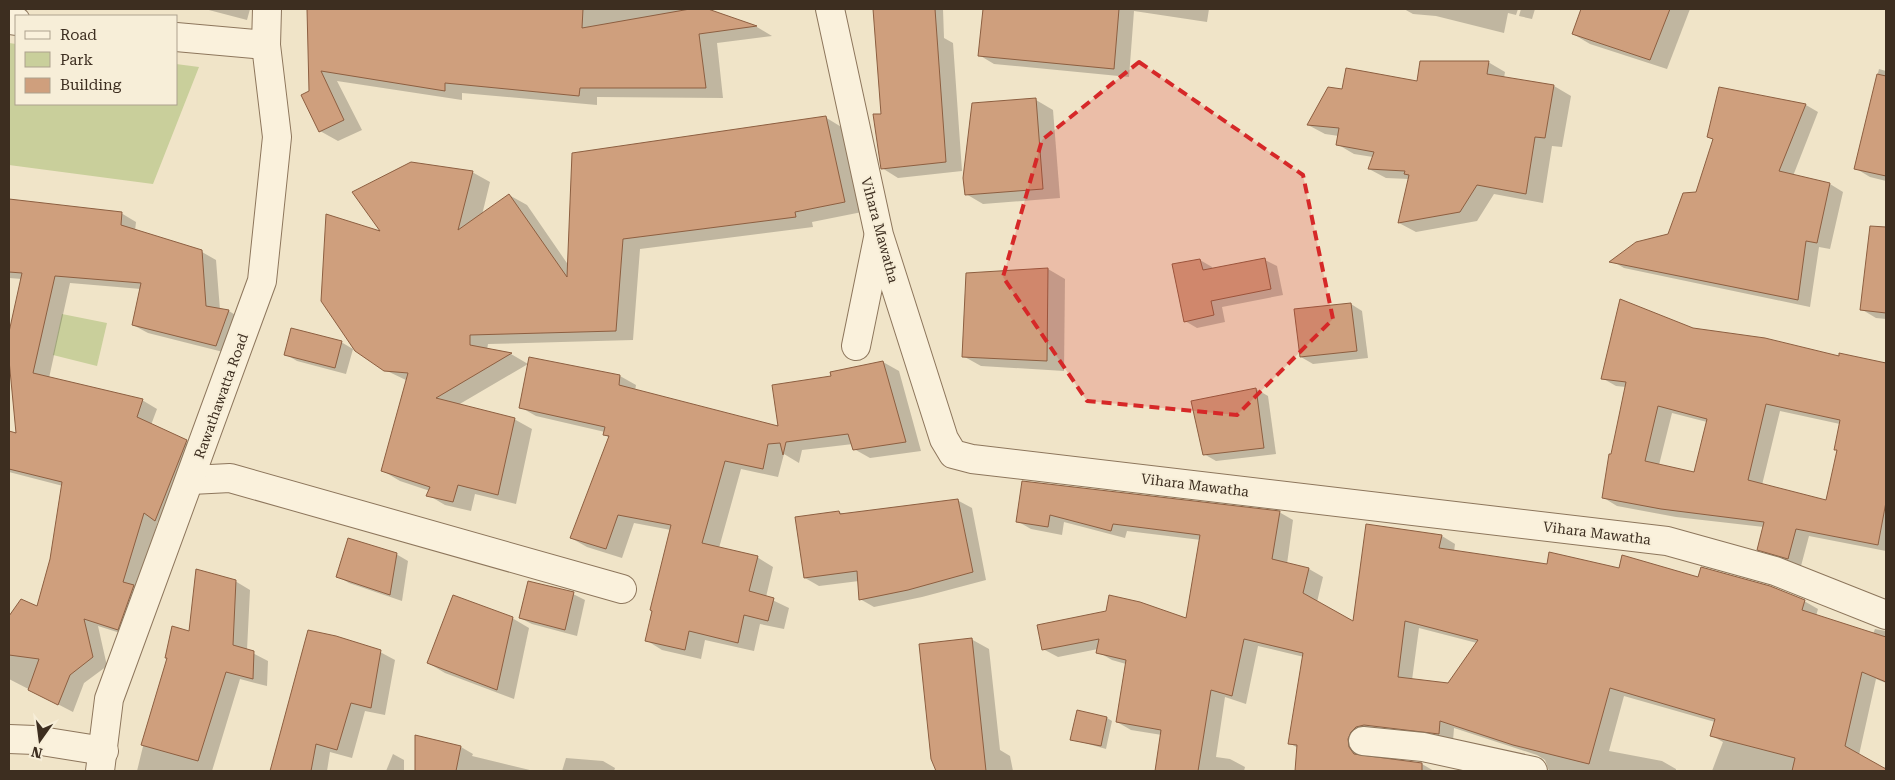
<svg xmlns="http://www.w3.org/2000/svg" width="1895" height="780" font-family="'Roboto Serif',serif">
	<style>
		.green { fill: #c9cf9b }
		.shadow { fill: #0003; fill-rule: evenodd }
		.building { fill: #cf9f7d; stroke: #8d5f41; fill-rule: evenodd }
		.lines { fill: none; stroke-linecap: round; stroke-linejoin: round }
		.minor-casing { stroke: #8d765c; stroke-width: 30 }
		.minor { stroke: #faf1dc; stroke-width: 28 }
		.marked { fill: #d62828; fill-opacity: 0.2; stroke: #d62828; stroke-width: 4; stroke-dasharray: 10 6; stroke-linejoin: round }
		.labels { text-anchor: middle; stroke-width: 4; stroke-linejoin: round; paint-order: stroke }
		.street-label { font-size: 14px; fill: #3d2e20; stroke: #f7eed8 }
	</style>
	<rect width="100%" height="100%" fill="#f0e4c8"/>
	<!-- green -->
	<g class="green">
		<path d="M9 43 16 44V104H176V64L199 67 153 184 9 165Z"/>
		<path d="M62 314 107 323 97 366 53 355Z"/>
	</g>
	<!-- shadow -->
	<g class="shadow">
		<path d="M205 9H250L247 20Z"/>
		<path d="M308 9H705L757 27 772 36 717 43 723 98 597 97V105L462 93V100L337 81 362 130 338 141 320 131 310 92Z"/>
		<path d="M874 9H943L944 38 953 43 962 171 898 178 882 168V115Z"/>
		<path d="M985 9H1209L1207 22 1134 11 1129 77 994 64 979 55Z"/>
		<path d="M1404 9H1518L1516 15 1508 13 1504 33 1436 16 1413 14Z"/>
		<path d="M1521 9H1535L1532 19 1519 16Z"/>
		<path d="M1582 9H1690L1667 69 1590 44 1573 34Z"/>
		<path d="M1488 62 1505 72 1504 78 1554 86 1571 96 1562 147 1552 146 1543 203 1494 194 1477 221 1416 232 1399 223 1409 179 1386 178 1369 169 1373 157 1354 154 1337 144 1339 136 1325 134 1308 125 1343 91 1418 82Z"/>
		<path d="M1879 69 1886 71V181L1870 177 1855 168Z"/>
		<path d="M1720 88 1806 105 1818 112 1793 176 1830 184 1843 192 1830 249 1819 247 1810 307 1624 268 1612 261 1668 235 1697 194 1714 140 1709 137Z"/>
		<path d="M1036 100 1053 110 1060 198 983 204 966 194Z"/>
		<path d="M825 117 843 128 862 212 812 222 813 227 640 249 633 340 488 344 487 350 511 354 528 364 458 405 514 419 532 429 516 504 475 494 471 511 445 505 428 495 430 491 400 481 383 471 408 381 385 370 383 234 472 172 490 182 482 215 509 195 527 205 569 266Z"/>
		<path d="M9 200 121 213 136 222 135 231 202 252 216 260 220 310 229 311 243 320 231 354 148 333 133 325 141 289 70 283 49 378 142 400 157 409 151 425 201 450 170 528 158 521 138 588 133 637 98 626 107 666 84 683 73 712 9 679V619L22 601 37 608 51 560 63 486 9 472V432L18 434 9 359V337L22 279 9 278Z"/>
		<path d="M1869 242 1886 245V319L1876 318 1861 309Z"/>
		<path d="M1200 260 1212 267 1213 270 1265 260 1277 266 1283 295 1222 307 1225 322 1197 328 1185 321Z"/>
		<path d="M1048 269 1065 279 1064 371 981 366 963 356 968 274Z"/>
		<path d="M1351 304 1362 311 1368 358 1313 364 1301 357Z"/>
		<path d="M1693 329 1886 365V551L1809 536 1801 566 1772 557 1759 549 1764 527 1676 517 1617 506 1604 498 1626 387 1616 386 1602 378ZM1780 411 1840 424 1835 449 1838 450 1827 502 1762 485ZM1672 413 1707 422 1695 473 1659 465Z"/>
		<path d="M341 342 353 349 346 374 297 361 285 354Z"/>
		<path d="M530 358 620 376 636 385 635 391 779 428 833 377 883 362 899 371 921 451 870 458 854 449 853 444 802 450 799 463 784 454 778 477 741 469 719 548 757 557 773 567 766 597 789 608 784 629 760 624 754 651 705 640 701 659 662 650 646 640 671 530 634 523 622 558 587 547 571 538 610 438 605 435V432L536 416 520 407Z"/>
		<path d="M1256 389 1268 396 1276 454 1216 461 1204 454Z"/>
		<path d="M1023 482 1279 512 1293 520 1287 564 1309 569 1323 577 1317 602 1354 622 1442 536 1455 544 1454 552 1548 566 1619 570 1699 578 1804 601 1818 609 1816 616 1873 634 1875 629 1886 631V683L1876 679 1859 755 1884 769 1886 764V771H1712L1723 742 1712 736 1715 722 1624 696 1609 751 1662 761 1676 769V771H1549L1545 760 1537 755 1454 728 1453 741 1361 747 1364 758 1422 764 1434 771H1296L1298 748 1289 743 1304 657 1258 646 1246 704 1225 697 1216 757 1230 759 1245 767 1244 771H1156L1162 735 1131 730 1117 722 1126 664 1112 660 1098 652V649L1058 657 1043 649 1187 619 1201 540 1127 531 1125 538 1064 522 1062 535 1031 529 1017 521ZM1419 628 1477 643 1448 684 1412 680Z"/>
		<path d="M957 500 972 508 986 580 922 597 874 607 860 599 859 581 819 586 805 578 839 512 844 514Z"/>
		<path d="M396 554 408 561 402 601 349 583 337 576Z"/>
		<path d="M235 581 250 590 247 650 268 661 267 686 240 679 212 771H137L146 734 190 632Z"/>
		<path d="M573 594 585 600 577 636 532 624 520 618Z"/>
		<path d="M512 618 529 628 514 699 445 673 428 663Z"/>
		<path d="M308 632 380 652 395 660 385 715 365 711 352 758 330 752 327 771H271Z"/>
		<path d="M971 639 989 649 1000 750 1010 756 1013 771H937L933 759Z"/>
		<path d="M1107 718 1112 721 1106 749 1071 739Z"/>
		<path d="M416 736 461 747 473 754 472 756 534 771H417Z"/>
		<path d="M393 754 404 760V771H386Z"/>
		<path d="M566 758 603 761 615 768 614 771H562Z"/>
	</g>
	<!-- building -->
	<g class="building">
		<path d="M307 9H583L582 28 690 9H708L757 26 699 34 706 88H580L579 96 445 83V91L321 71 344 120 319 132 301 95 309 91Z"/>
		<path d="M873 9H935L946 162 881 169 873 114H881Z"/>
		<path d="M983 9H1119L1114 69 978 56Z"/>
		<path d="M1581 9H1670L1650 60 1572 34Z"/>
		<path d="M1420 61H1489L1487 74 1554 85 1545 138 1535 137 1526 194 1477 185 1460 212 1398 223 1409 175 1404 174 1405 171 1368 169 1374 152 1336 145 1339 128 1307 125 1328 87 1342 89 1346 68 1417 81Z"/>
		<path d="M1877 74 1886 76V176L1854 169Z"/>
		<path d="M1719 87 1806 104 1779 171 1830 183 1817 243 1806 241 1798 300 1609 262 1636 242 1668 234 1683 193 1696 192 1713 139 1707 137Z"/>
		<path d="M1036 98 1043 189 965 195 963 178 972 103Z"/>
		<path d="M826 116 845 202 795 212 796 217 623 239 616 331 470 335V345L512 353 436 398 515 418 498 495 458 485 453 502 426 496 430 487 381 471 408 373 384 371 355 351 321 301 326 214 380 231 352 192 411 162 473 171 458 230 509 194 567 277 572 153Z"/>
		<path d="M9 199 122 212 121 225 202 250 206 306 229 310 216 346 132 325 141 283 55 276 33 373 143 399 137 417 187 440 155 521 144 513 123 582 134 585 118 630 84 619 93 657 70 675 58 705 28 690 39 659 9 655V616L21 599 37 606 50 559 62 482 9 469V431L16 433 9 360V332L22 273 9 272Z"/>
		<path d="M1870 226 1886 227V313L1860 310Z"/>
		<path d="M1265 258 1271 289 1211 301 1214 315 1184 322 1172 264 1200 259 1203 270Z"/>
		<path d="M1048 268 1047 361 962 357 966 273Z"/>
		<path d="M1620 299 1693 328 1765 338 1839 356V353L1886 363V502L1878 545 1796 529 1788 559 1757 550 1764 522 1661 509 1602 498 1609 454H1611L1626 382 1601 379ZM1766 404 1840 420 1834 450H1837L1826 500 1748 480ZM1658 406 1707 419 1694 472 1645 461Z"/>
		<path d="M1351 303 1357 351 1300 357 1294 309Z"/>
		<path d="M291 328 342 341 335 368 284 355Z"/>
		<path d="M529 357 620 375 619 385 778 426 772 385 831 376 830 372 883 361 906 442 853 450 848 434 786 442 783 455 780 443 768 444 763 469 725 461 702 543 758 556 749 591 774 598 768 621 744 615 738 643 689 631 685 650 645 641 652 611 650 610 671 525 618 515 606 549 570 538 609 436 603 435 605 427 519 408Z"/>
		<path d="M1256 388 1264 448 1203 455 1191 401Z"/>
		<path d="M1022 481 1280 511 1272 559 1309 568 1303 593 1353 621 1366 524 1442 535 1439 548 1547 564 1549 552 1619 568 1622 555 1698 577 1701 567 1770 586 1805 600 1802 610 1886 637V682L1862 672 1845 746 1886 769V771H1792L1795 758 1710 736 1715 719 1610 688 1589 764 1513 745 1440 721 1439 734 1364 725 1356 727 1351 732 1348 739 1349 747 1354 754 1422 763V771H1295L1297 745 1288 744 1303 653 1244 639 1232 696 1211 690 1198 771H1155L1161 730 1116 722 1126 660 1096 653 1099 639 1042 650 1037 625 1106 611 1109 595 1140 602 1186 618 1200 535 1113 524 1111 531 1050 515 1048 527 1016 522ZM1405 621 1478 640 1448 683 1398 677Z"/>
		<path d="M958 499 973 572 908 590 859 600 857 571 804 578 795 517 839 511 840 514Z"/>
		<path d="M348 538 397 553 390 595 336 577Z"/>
		<path d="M196 569 236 580 233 645 254 651 253 679 226 672 198 761 141 745 167 658H165L172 626 189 631Z"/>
		<path d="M528 581 574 592 565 630 519 618Z"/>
		<path d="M453 595 513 617 497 690 427 663Z"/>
		<path d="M308 630 336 636 381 650 371 708 351 703 337 750 316 744 311 771H270Z"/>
		<path d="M972 638 986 771H936L931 759 919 644Z"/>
		<path d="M1077 710 1107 717 1101 746 1070 740Z"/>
		<path d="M415 735 461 746 456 771H415Z"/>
	</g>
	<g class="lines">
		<defs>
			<g id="minor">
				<path d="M830 9 879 235 944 439 953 454 972 459 1667 541 1775 571 1886 615"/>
				<path d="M9 20 16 21"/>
				<path d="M176 37 266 45"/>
				<path d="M856 346 878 238"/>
				<path d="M191 480 230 478 622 589"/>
				<path d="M9 739 35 740 104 751"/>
				<path d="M1363 741 1423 747 1533 771"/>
				<path d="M100 771 109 699 262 281 277 137 266 45 267 9"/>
			</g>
		</defs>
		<!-- minor casing -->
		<use href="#minor" class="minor-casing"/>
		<!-- minor -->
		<use href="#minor" class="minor"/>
	</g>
	<!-- marked area -->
	<path class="marked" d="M1139 62 1303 175 1333 319 1237 415 1087 401 1003 277 1042 140Z"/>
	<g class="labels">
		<!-- street labels -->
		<g class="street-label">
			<text transform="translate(880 230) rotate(75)" y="5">Vihara Mawatha</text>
			<text transform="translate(221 396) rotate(-70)" y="5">Rawathawatta Road</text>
			<text transform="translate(1195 485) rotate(7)" y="5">Vihara Mawatha</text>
			<text transform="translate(1597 533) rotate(7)" y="5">Vihara Mawatha</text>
		</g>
	</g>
	<!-- border -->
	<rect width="1895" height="780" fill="none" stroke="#3d2e20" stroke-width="20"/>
	<!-- legend -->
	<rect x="15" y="15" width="162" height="90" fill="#f7eed8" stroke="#ada18e"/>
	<rect x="25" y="31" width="25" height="8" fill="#faf1dc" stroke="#ada18e"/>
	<text x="60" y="40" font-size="15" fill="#3d2e20">Road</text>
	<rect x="25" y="52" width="25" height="15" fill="#c9cf9b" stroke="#ada18e"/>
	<text x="60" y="65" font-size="15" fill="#3d2e20">Park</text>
	<rect x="25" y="78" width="25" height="15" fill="#cf9f7d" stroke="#ada18e"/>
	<text x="60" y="90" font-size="15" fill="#3d2e20">Building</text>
	<!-- north arrow -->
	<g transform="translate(40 740) rotate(194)" stroke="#f7eed8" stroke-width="4" paint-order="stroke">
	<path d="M0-4L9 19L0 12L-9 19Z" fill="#3d2e20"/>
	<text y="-8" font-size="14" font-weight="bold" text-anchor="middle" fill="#3d2e20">N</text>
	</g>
</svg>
